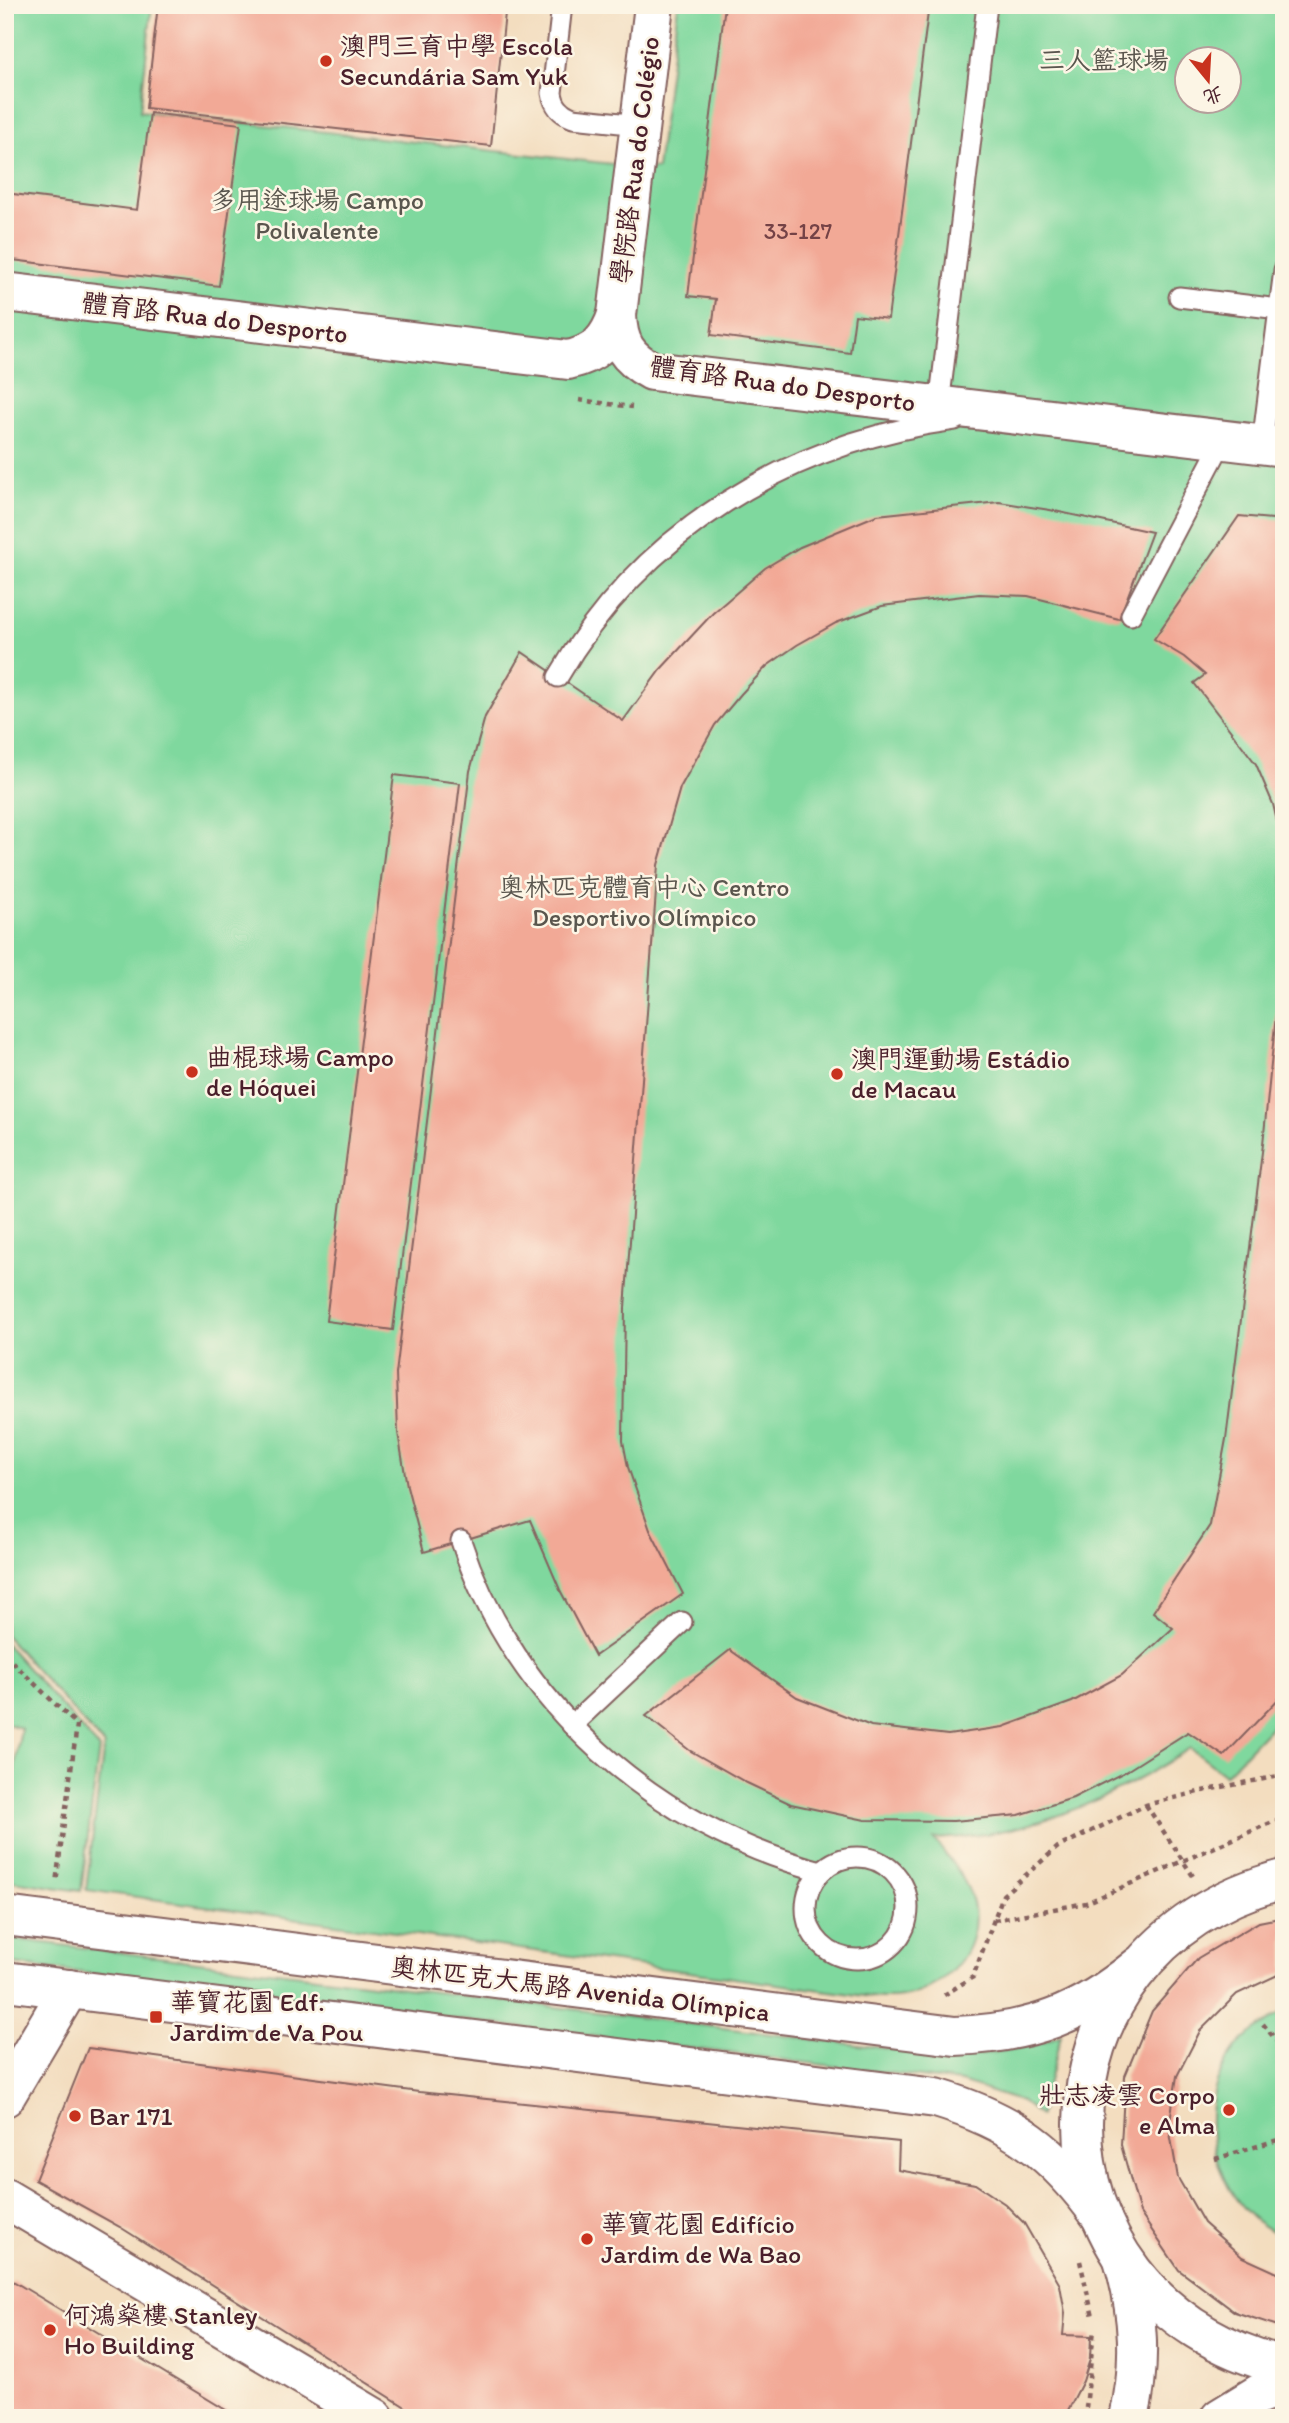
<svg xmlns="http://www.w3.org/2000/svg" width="1289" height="2423" font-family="Itim,'LXGW WenKai TC',sans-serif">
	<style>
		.green { fill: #7fd89e; stroke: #647c64; stroke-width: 2; fill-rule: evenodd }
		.building { fill: #f2a996 }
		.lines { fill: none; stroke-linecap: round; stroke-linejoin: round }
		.lane-casing { stroke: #85625f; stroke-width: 23 }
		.street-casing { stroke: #85625f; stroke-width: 42 }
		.secondary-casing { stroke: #85625f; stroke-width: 42 }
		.primary-casing { stroke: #85625f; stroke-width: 42 }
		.path { stroke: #85625f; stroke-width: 4.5; stroke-dasharray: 5 5; stroke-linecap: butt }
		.lane { stroke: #fff; stroke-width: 19 }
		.street { stroke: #fff; stroke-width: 38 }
		.secondary { stroke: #fff; stroke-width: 38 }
		.primary { stroke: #fff; stroke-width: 38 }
		.poi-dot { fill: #c8321e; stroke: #fcf5e5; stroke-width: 2.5 }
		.labels { text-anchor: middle; stroke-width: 5; stroke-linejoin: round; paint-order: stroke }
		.number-label { font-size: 23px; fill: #744246 }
		.poi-label { font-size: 26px; fill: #4a1f2b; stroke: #fcf5e5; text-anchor: start }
		.park-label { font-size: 26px; fill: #5a564e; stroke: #fcf5e5 }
		.street-label { font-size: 26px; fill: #4a1f2b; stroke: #fcf5e5 }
	</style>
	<rect width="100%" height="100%" fill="#fcf5e5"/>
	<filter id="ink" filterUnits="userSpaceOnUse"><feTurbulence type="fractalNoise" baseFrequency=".0143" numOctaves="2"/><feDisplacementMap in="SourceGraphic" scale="14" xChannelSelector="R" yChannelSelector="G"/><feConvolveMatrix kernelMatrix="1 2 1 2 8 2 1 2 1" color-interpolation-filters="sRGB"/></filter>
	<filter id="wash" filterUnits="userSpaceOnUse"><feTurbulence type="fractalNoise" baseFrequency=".00686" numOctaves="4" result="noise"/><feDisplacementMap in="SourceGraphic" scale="28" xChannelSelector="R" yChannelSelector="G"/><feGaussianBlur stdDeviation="1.57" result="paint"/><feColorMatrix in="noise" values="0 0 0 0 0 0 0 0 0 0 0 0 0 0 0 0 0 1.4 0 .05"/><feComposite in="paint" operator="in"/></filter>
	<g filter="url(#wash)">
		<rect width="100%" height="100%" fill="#f3ddbf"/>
		<!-- green -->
		<g class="green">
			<path d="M5 5H152L140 111 657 169 678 5H1284V1713L1225 1775 1190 1748C1114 1799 1028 1836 934 1839 948 1859 967 1878 973 1903 984 1951 941 1995 894 1998 873 1999 850 1993 829 1991L86 1890 104 1745 5 1635ZM1188 60H1230V102H1188Z"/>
			<path d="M5 1643 99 1748 81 1891 5 1880V1831L21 1728 5 1723Z"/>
			<path d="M5 1938 963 2058 1034 2045 1061 2035 1040 2116 1022 2102 961 2082 5 1963Z"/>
			<path d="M1284 2012V2238C1274 2232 1261 2226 1252 2217 1204 2172 1194 2088 1244 2039 1256 2028 1270 2020 1284 2012Z"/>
		</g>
		<g id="blocks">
			<!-- building -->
			<g class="building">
				<path d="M158 5H422L505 13 491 146 146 108Z"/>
				<path d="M725 5H929L888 319 855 315 850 353 711 335 716 299 688 296Z"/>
				<path d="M150 113 241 124 219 286 5 259V193L137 210Z"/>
				<path d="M999 502 1050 510 1152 532 1119 619 1028 596 979 594 882 606 836 623 797 645 767 666 741 694 715 725 680 788 658 865 625 1308 623 1441 628 1467 650 1530 683 1594 595 1656 560 1590 530 1520 424 1552 407 1486 398 1433 396 1374 470 771 485 717 522 652 623 721 660 670 713 613 765 568 800 547 877 515Z"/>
				<path d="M1239 516 1284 520V852L1273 804 1256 764 1194 683 1205 675 1184 657 1154 639Z"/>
				<path d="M394 775 460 783 393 1330 326 1321Z"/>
				<path d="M1282 955 1284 1693 1224 1756 1188 1732 1125 1772 1073 1798 1019 1815 953 1821 865 1820 791 1804 747 1783 689 1750 646 1716 730 1650 797 1697 871 1726 948 1735 1003 1727 1072 1702 1122 1675 1173 1628 1153 1612 1210 1525 1226 1439 1263 1144Z"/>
				<path d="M1284 1917V1972L1237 1994 1200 2031 1177 2076 1169 2127 1178 2178 1204 2223 1242 2257 1284 2276V2328L1235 2312 1179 2270 1140 2213 1121 2145 1125 2076 1152 2011 1198 1958 1259 1922Z"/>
				<path d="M88 2048 419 2092 899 2142 898 2170 975 2184 1005 2204 1024 2223 1060 2285 1065 2313 1063 2335 1091 2336 1090 2359 1083 2381 1064 2418H423L120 2227 35 2180Z"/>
				<path d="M13 2281 239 2418H90L74 2408 68 2418H5V2295Z"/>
			</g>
		</g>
	</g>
	<g filter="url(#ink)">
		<use href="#blocks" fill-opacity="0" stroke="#85625f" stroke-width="2"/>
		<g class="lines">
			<defs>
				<g id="lane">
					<path d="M562 5 552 93C554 106 560 113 573 118L639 125"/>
					<path d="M1179 297 1279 309 1284 270"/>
					<path d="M939 406 987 5"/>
					<path d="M1262 445 1279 309"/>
					<path d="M1131 615 1223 440"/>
					<path d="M558 677C642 531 790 442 955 420"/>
					<path d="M461 1541C514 1704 657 1829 821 1871"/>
					<path d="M572 1725 682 1622"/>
					<circle cx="857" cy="1908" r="51"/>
				</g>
				<g id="street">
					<path d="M5 292 568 360C595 354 608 342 617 315"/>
					<path d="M5 2097 69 1989"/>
					<path d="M5 2198 375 2418"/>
				</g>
				<g id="secondary">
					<path d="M654 5 617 315C618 344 627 358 652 371L1284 447"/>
					<path d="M1123 2259C1139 2314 1142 2362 1129 2418"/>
					<path d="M1220 2418 1259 2394 1284 2385"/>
				</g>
				<g id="primary">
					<path d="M1284 1879C1017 1948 1015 2300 1284 2366"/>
					<path d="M5 1916 955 2036C1031 2033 1080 2015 1139 1966"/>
					<path d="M5 1981 936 2098C1013 2121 1055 2152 1102 2218"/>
				</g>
			</defs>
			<!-- lane casing -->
			<use href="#lane" class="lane-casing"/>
			<!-- street casing -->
			<use href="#street" class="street-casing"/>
			<!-- secondary casing -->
			<use href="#secondary" class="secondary-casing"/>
			<!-- primary casing -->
			<use href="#primary" class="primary-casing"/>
			<!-- path -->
			<g class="path">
				<path d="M579 400 632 407"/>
				<path d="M5 1655 77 1725 56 1883"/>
				<path d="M1146 1805 1193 1876"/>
				<path d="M994 1920 1086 1903 1284 1817"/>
				<path d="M944 1995 973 1977 1003 1895 1058 1847 1146 1805 1202 1791 1284 1775"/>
				<path d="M1263 2024 1284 2050"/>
				<path d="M1215 2159 1284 2138"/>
				<path d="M1080 2261 1093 2317"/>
				<path d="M1085 2418 1094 2329"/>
			</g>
			<!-- lane -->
			<use href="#lane" class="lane"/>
			<!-- street -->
			<use href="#street" class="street"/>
			<!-- secondary -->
			<use href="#secondary" class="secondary"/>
			<!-- primary -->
			<use href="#primary" class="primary"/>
		</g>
	</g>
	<!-- markers -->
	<g class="poi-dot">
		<circle cx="326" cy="61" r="7"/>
		<circle cx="192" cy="1072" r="7"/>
		<circle cx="837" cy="1074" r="7"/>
		<rect x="149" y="2010" width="14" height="14" rx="3.5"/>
		<circle cx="1229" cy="2110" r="7"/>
		<circle cx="75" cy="2116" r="7"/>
		<circle cx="587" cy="2239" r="7"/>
		<circle cx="50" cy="2330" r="7"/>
	</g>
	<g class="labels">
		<!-- number labels -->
		<g class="number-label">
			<text x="798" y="239">33-127</text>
		</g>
		<!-- poi labels -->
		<g class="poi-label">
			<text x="340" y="55">澳門三育中學 Escola<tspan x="340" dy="30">Secundária Sam Yuk</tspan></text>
			<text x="206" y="1066">曲棍球場 Campo<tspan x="206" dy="30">de Hóquei</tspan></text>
			<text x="851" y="1068">澳門運動場 Estádio<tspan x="851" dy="30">de Macau</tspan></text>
			<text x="170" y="2011">華寶花園 Edf.<tspan x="170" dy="30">Jardim de Va Pou</tspan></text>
			<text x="1215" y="2104" text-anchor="end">壯志凌雲 Corpo<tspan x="1215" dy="30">e Alma</tspan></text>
			<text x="89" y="2125">Bar 171</text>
			<text x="601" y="2233">華寶花園 Edifício<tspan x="601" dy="30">Jardim de Wa Bao</tspan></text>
			<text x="64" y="2324">何鴻燊樓 Stanley<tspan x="64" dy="30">Ho Building</tspan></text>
		</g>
		<!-- park labels -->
		<g class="park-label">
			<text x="1104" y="69">三人籃球場</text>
			<text x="317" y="209">多用途球場 Campo<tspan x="317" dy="30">Polivalente</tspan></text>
			<text x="644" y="896">奧林匹克體育中心 Centro<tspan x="644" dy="30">Desportivo Olímpico</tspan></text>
		</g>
		<!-- street labels -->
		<g class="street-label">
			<text transform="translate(635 160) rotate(-83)" y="9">學院路 Rua do Colégio</text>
			<text transform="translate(215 318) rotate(7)" y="9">體育路 Rua do Desporto</text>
			<text transform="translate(783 384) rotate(8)" y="9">體育路 Rua do Desporto</text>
			<text transform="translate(580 1989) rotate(7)" y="9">奧林匹克大馬路 Avenida Olímpica</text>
		</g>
	</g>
	<!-- margin -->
	<rect width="1289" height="2423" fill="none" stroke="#fcf5e5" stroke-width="28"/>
	<!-- north arrow -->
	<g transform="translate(1208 80) rotate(162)"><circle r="33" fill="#fcf5e5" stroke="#b59f9b" stroke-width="2"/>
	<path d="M0-5L12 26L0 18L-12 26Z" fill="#c8321e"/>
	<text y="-10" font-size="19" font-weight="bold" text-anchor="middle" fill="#4a1f2b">北</text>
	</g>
</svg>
